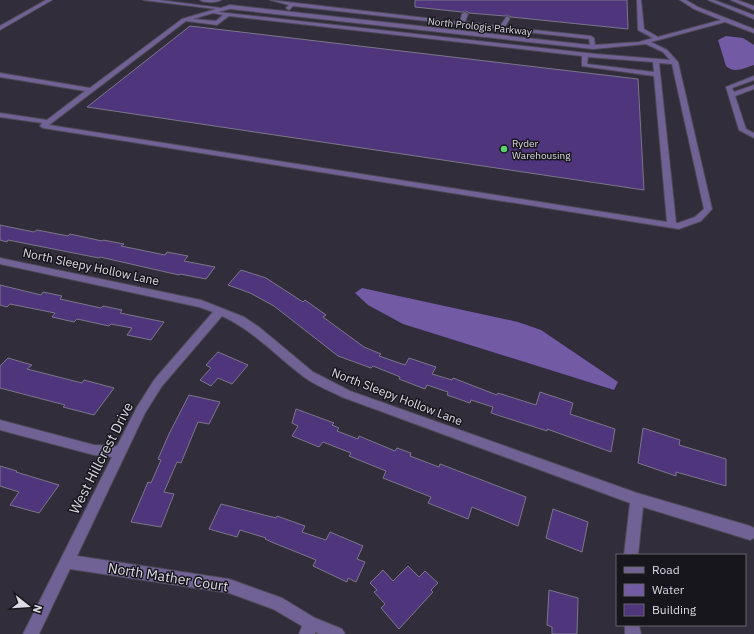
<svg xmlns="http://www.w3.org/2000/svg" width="754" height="634" font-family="'IBM Plex Sans',sans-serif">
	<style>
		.water { fill: #725aa5 }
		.building { fill: #4e357c; stroke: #7b7788 }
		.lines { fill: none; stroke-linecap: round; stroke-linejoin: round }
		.minor-casing { stroke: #4d4956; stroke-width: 2 }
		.minor { fill: #706294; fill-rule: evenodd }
		.poi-dot { fill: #5ad56e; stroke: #18161d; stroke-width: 1.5 }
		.labels { text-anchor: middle; stroke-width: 3; stroke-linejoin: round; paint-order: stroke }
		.far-street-label { font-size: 10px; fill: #dedbe5; stroke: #18161d }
		.far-poi-label { font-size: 10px; fill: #dedbe5; stroke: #18161d; text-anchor: start }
		.street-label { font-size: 12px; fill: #dedbe5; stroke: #18161d }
		.near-street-label { font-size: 14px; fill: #dedbe5; stroke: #18161d }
	</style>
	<rect width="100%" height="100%" fill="#312d3b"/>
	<!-- water -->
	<g class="water">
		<path d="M726 36 743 38 754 45V65C744 68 734 74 726 66L718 40Z"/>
		<path d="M362 288 518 322 541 330 618 382 614 390 403 324 368 305 355 293Z"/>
	</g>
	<!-- building -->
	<g class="building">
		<path d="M415 0H627L628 29 511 17 507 15 505 16 469 13 466 11 462 12 415 7Z"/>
		<path d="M190 26 638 79 644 190 87 107Z"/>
		<path d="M0 225 34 232 37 230 68 236 70 234 102 241 103 240 124 244 121 246 165 255 167 252 188 256 184 261 215 267 206 279 180 274 179 275 100 257 99 258 8 240 7 242 0 240Z"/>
		<path d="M241 270 266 278 303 302 305 300 326 315 323 317 364 347 381 354 379 356 405 365 409 358 436 367 432 374 452 380 453 378 497 395 498 393 536 405 540 392 573 403 570 414 615 429 611 452 547 429V431L491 413 493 407 471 400 470 403 447 395 448 392 427 385 425 389 399 379 400 377 393 374 373 366 371 368 338 356 274 306 250 293 228 285Z"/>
		<path d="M0 285 41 295 43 292 62 296 60 299 101 308 103 306 122 310 120 313 164 322 151 340 127 335 132 328 111 324 109 326 77 319 74 322 52 317 55 313 10 304 7 307 0 305Z"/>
		<path d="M218 352 248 365 232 384 218 378 211 386 200 380 211 368 206 365Z"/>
		<path d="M8 358 32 365 27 369 82 383 84 380 114 388 94 415 63 407 65 405 0 388V366Z"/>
		<path d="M189 395 220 402 209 424 198 422 181 463 177 462 164 492 174 494 161 527 131 522 148 482 151 483 161 460 158 459 169 434Z"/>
		<path d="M296 409 334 423 332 425 339 428 337 431 358 439 359 436 395 451 397 448 411 453 410 456 439 467 440 464 526 497 518 526 472 507 468 519 428 503 431 497 383 478 386 471 349 456 351 453 323 442 319 447 292 436 298 426 292 423Z"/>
		<path d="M643 428 680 440 679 445 726 459V486L676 472V476L638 463Z"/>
		<path d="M0 466 17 471 16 472 59 485 39 513 10 505 19 492 0 486Z"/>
		<path d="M221 504 276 518 277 516 305 526 302 532 326 540 330 532 363 546 357 559 365 562 356 582 348 578 347 582 313 566 316 560 274 543 265 539 266 538 240 530 237 537 209 529Z"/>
		<path d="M553 509 588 522 582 552 546 538Z"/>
		<path d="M408 566 419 577 425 571 438 583 431 590 433 592 399 629 381 608 385 604 374 592 377 590 370 583 383 570 393 581Z"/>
		<path d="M549 590 578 598 577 634H552V627L547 625Z"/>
	</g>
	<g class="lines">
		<defs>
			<g id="minor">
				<path d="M46 0H52L0 30V26Z"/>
				<path d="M143 0H159L221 8 230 5 590 45 589 39 293 6 289 10 286 8 289 5 270 0 460 22 462 14 465 12 468 14 465 22 500 26 507 16 510 18 505 27 591 36 594 38 595 45 639 42 653 38 638 30 637 0H641L644 29 658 37 721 20 694 9 680 0H686L698 7 754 29V33L725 22 651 42 667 50 678 62 712 209 701 221 679 229 43 128 40 126 42 123 0 117V113L47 120 85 91 0 77V73L90 88 182 19 216 9ZM230 9 593 49 646 44 663 52 670 60 596 54 218 12ZM213 13 223 15 216 21 193 19ZM229 16 582 56V66L654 76 667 222 49 125 186 21 217 25ZM588 57 653 62 654 72 587 64ZM659 63 672 64 704 209 695 217 678 223H676Z"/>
				<path d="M200 0H221C217 3 204 3 200 0Z"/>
				<path d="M708 0H714L754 15V19Z"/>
				<path d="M731 0H737L754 6V10Z"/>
				<path d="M754 76V80L732 88 734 92 754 85V89L735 96 746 129 754 133V138L739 130 726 87Z"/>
				<path d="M0 258 201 300 244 317 259 327 313 372 350 391 637 493 750 526 754 528V538L750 540 643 507 638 555H624L630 503 342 397C330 391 315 385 304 377 276 356 253 330 222 316L162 386 145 413 77 556 229 579 282 598 315 618 342 629 345 634H319L315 632V634H299L302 626 273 609 229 593 70 569 39 634H23L112 457 94 455 0 430V420L94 445 117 446 137 407 154 380 213 312 199 307 0 264Z"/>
				<path d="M625 625H639L641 634H625Z"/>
			</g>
		</defs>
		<!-- minor casing -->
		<use href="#minor" class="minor-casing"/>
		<!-- minor -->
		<use href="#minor" class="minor"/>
	</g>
	<!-- markers -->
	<circle class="poi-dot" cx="504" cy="149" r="4"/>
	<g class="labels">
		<!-- far-street labels -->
		<g class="far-street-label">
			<text transform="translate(480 26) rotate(6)" y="4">North Prologis Parkway</text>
		</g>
		<!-- far-poi labels -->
		<g class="far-poi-label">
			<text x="512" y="147">Ryder<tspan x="512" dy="12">Warehousing</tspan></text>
		</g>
		<!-- street labels -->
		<g class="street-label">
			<text transform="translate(91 267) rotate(12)" y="4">North Sleepy Hollow Lane</text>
			<text transform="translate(397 397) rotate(21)" y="4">North Sleepy Hollow Lane</text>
		</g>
		<!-- near-street labels -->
		<g class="near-street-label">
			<text transform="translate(101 458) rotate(-63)" y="5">West Hillcrest Drive</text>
			<text transform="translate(168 577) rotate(9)" y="5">North Mather Court</text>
		</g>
	</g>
	<!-- legend -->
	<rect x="616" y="554" width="130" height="72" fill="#18161d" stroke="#67656d"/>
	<rect x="624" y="567" width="20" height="6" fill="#706294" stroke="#67656d"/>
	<text x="652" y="574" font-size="12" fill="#dedbe5">Road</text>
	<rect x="624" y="584" width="20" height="12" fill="#725aa5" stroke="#67656d"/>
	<text x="652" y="594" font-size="12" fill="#dedbe5">Water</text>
	<rect x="624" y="604" width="20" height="12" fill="#4e357c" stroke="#67656d"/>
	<text x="652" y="614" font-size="12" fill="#dedbe5">Building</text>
	<!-- north arrow -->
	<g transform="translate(28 606) rotate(107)" stroke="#18161d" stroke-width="3" paint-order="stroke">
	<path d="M0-3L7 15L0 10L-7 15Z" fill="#dedbe5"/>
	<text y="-6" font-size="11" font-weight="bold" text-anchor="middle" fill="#dedbe5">N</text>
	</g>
</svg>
